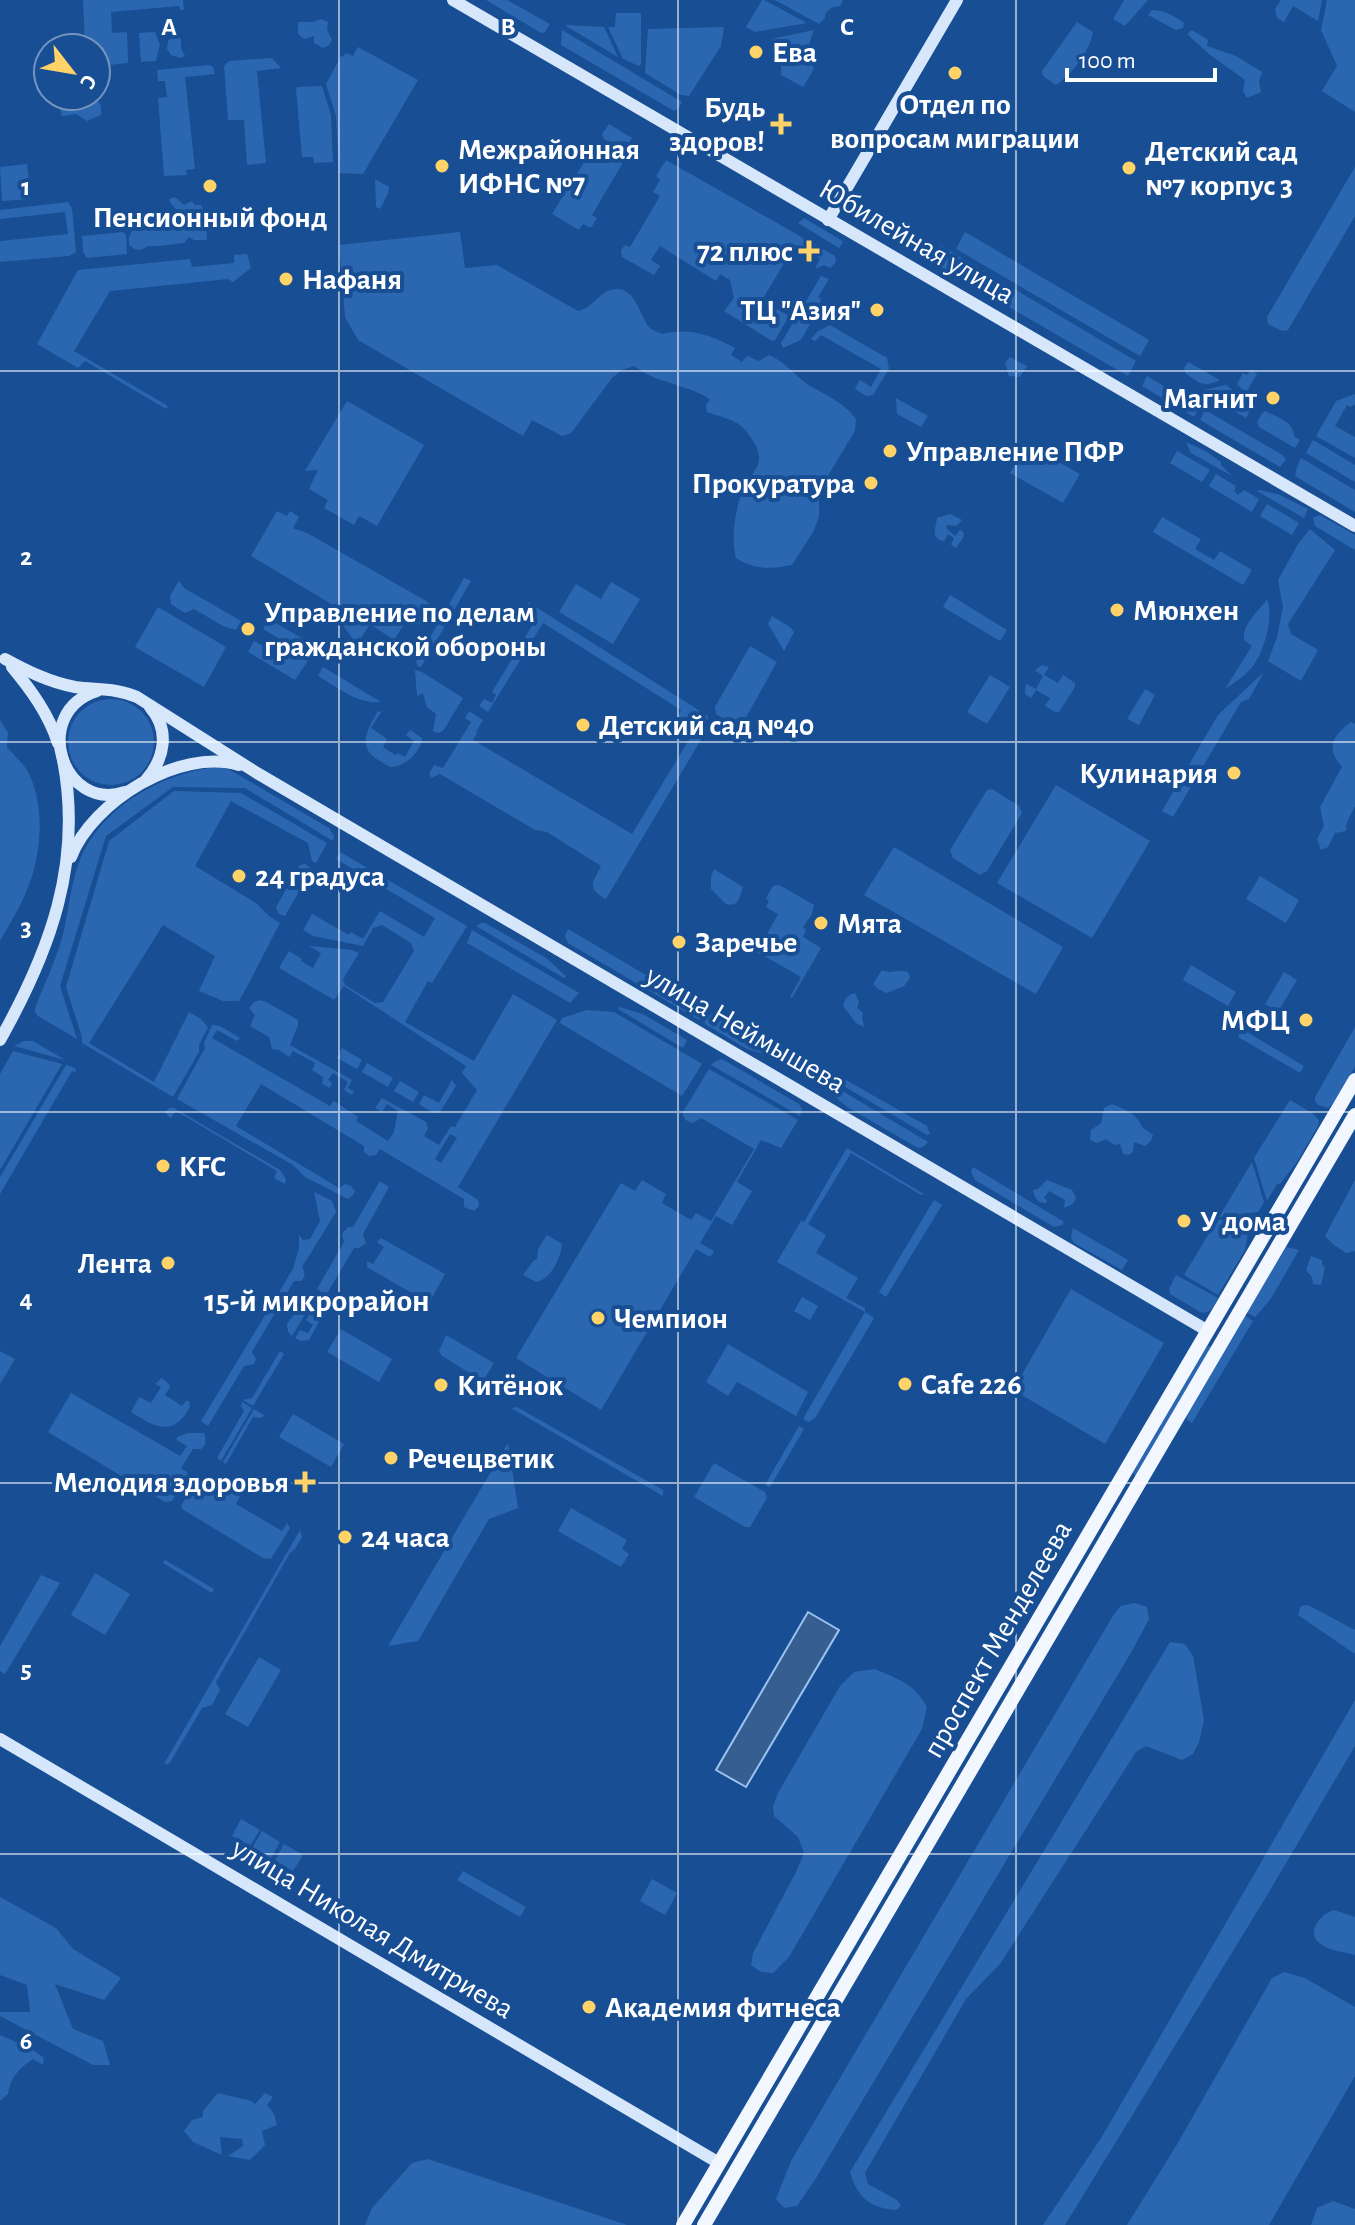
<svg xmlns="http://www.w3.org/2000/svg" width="1355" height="2225" font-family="'Alegreya Sans',sans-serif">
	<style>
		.green { fill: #2b67b1; fill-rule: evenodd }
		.water { fill: #375e90; stroke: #9bc3f2; stroke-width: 2 }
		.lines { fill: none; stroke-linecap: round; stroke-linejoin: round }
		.secondary { stroke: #d6e6fb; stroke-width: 12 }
		.primary { stroke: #f1f6ff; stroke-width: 14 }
		.grid { fill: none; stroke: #fff; stroke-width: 2; stroke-opacity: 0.55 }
		.poi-dot { fill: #ffd367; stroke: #184e93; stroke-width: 3 }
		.labels { text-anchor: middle; stroke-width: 8; stroke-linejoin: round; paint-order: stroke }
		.poi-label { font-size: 30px; font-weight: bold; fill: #fff; stroke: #184e93; text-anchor: start }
		.street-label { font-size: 30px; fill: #fff; stroke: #184e93 }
		.neighbourhood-label { font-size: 32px; font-weight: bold; fill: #fff; stroke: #184e93 }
		.grid-label { font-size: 26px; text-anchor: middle; font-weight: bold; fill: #fff; stroke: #184e93; stroke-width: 8; stroke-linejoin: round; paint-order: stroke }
	</style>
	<rect width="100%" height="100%" fill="#184e93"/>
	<!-- green -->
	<g class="green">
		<path d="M83 0H183L184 10H180L179 6 111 12 112 33 127 32 128 63 100 66 96 65V48H85Z"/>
		<path d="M486 0H507L550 24 545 32 541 33Z"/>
		<path d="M762 0H764L807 23 755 32 746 27Z"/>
		<path d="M775 0H843L840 6 831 8 825 14V18L819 24Z"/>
		<path d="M1124 0H1148L1125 26 1113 19Z"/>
		<path d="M1281 0H1322L1318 21 1293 6 1284 22 1277 18 1275 9Z"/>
		<path d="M1327 0H1355V112L1322 91 1337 66 1321 30Z"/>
		<path d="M1152 10C1164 10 1174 16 1184 23L1183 28 1176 30 1148 15Z"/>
		<path d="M616 13H641V64L639 66 623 59 608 27H615Z"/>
		<path d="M321 19 328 22 327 30 332 40 329 45 323 48 314 43V36L304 39 298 34V22H313Z"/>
		<path d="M1077 22 1093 32C1090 51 1072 74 1056 85L1043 76 1042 71Z"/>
		<path d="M567 25 604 27 618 57 566 26Z"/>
		<path d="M724 27 721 46 689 96 681 95 645 73 648 29Z"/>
		<path d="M562 30 682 102 678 109 674 111 561 45Z"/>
		<path d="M814 30C808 46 806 54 814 69L803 87 781 75V53L784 48 771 39Z"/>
		<path d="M1192 30 1208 40 1207 46 1236 56 1262 72 1259 81 1261 92 1247 98 1243 91 1245 80 1209 54 1187 34Z"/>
		<path d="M155 32 160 45 156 61 141 62 139 33Z"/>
		<path d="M175 36 181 39V48L185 56 181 58 171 55 167 49 168 41Z"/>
		<path d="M358 47 418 80 363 174 339 173 336 116 326 84 341 56 343 57 346 53 353 56Z"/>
		<path d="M272 58 281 68 257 71 266 163 247 165 244 120H228L224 66 229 61Z"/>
		<path d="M209 65 213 67 215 74 185 77 195 169 186 170 187 175 164 176 158 98 167 97 165 81H158L157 70Z"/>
		<path d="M322 86 331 115 333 162 314 163 313 157H302L296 89 297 87Z"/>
		<path d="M57 96H95L101 106V115L87 121 76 114 62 116 60 108 53 106 50 101Z"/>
		<path d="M609 124 632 138 629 143 624 141 617 146 604 139 602 134Z"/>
		<path d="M596 143 624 156 625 159 592 215 597 218 591 228 583 224 579 230 552 214Z"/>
		<path d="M666 160 835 256 836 262 830 268 824 265 815 269 820 259 804 247 802 249 795 245 756 310 769 318 775 308 789 316 775 340 772 341 724 311 734 298 730 280 720 274 716 281 660 246 651 260 660 266 654 275 622 257 621 250 625 245 630 247 660 196 653 192 660 180 656 176Z"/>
		<path d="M27 164 31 199 2 201 0 167Z"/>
		<path d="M1355 167V216L1288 330 1282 331 1268 324 1267 317Z"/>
		<path d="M375 179 389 187 388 194 380 209 376 207Z"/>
		<path d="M175 197 184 205 192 201 195 205H201L205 212 202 217 206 222 207 240H194L189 237 184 243C172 244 159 247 148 246 141 251 136 251 129 245V237L132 230 125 224 122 218 126 215H134L143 226 154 223 161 226 167 222 176 225 182 219C182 211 171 208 169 199Z"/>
		<path d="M68 202 72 208 76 252 69 256 0 262V241L68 234 65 212 0 219V210Z"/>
		<path d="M804 218 841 240 843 242 839 248 798 223Z"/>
		<path d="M123 232 126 235 127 254 87 258 83 252 82 236Z"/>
		<path d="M460 232 465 268 497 265 578 311C593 308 598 293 611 290 636 283 640 319 650 328 654 331 658 332 662 334 688 327 712 335 735 348L731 355 742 362 747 356 759 361 769 355C786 362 795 376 810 386 828 396 843 402 856 419L855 431 829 474 819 498V517L813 532 792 565C772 569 754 570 736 558 730 537 736 505 745 485 748 478 756 472 758 464 763 452 750 434 741 426 733 419 718 416 707 412L706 405 710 400C702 391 667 383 653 377 646 374 640 370 634 366L622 370 612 378 571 433 562 436 532 420 523 436 358 340 345 317 339 245Z"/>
		<path d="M965 232 1149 340 1140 356 956 249Z"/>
		<path d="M940 245 1136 361 1128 376 933 263 932 258Z"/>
		<path d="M247 254 251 268 233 282 228 279 110 291 74 351 168 406 166 409 85 361 78 368 37 344 78 270 190 259 192 267 234 263V255Z"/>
		<path d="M821 276 829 279 818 297 821 299 820 306 801 340 783 348 781 343Z"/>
		<path d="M830 325 887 358 889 369 873 395 866 396 855 389 860 380 871 387 881 369 821 335 815 341 811 339 817 332Z"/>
		<path d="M1010 357 1027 366 1020 377 1009 376 1005 363Z"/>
		<path d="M1188 362 1220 380C1204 388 1200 383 1186 374L1184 368Z"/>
		<path d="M1251 369 1257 374 1246 393 1237 384 1243 373 1247 375Z"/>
		<path d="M1147 376 1199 407 1194 417 1142 386Z"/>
		<path d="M1226 385 1253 406 1246 418 1204 394V390Z"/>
		<path d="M1355 394V404L1351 407 1347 405 1335 426 1355 437V458L1316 436 1336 401Z"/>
		<path d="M896 398 928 416 921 427 897 414Z"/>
		<path d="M347 401 424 445 377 526 359 516 354 525 324 508 328 500 309 489 318 470 305 471Z"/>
		<path d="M1205 410 1281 454 1286 459 1280 467 1200 420Z"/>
		<path d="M1265 411C1277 417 1294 422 1294 436L1300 440 1295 448 1259 427 1257 422 1263 412Z"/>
		<path d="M1313 440 1355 465V482L1306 453Z"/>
		<path d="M1186 442 1207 452 1221 462V465L1232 476 1191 453Z"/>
		<path d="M1027 444 1080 474 1063 503 1010 473Z"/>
		<path d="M1177 451 1210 470 1202 482 1170 463Z"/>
		<path d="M1301 458 1355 490V512L1295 476 1297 467Z"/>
		<path d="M1216 474 1236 486 1234 491 1238 495 1244 490 1259 499 1252 512 1209 486Z"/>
		<path d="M1259 490 1280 495 1308 509 1304 518 1257 491Z"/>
		<path d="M1267 504 1299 523 1292 535 1260 516Z"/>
		<path d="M277 511 287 516 290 511 299 517 293 528 307 533 426 601 435 608 422 626 410 620 407 624 405 623 394 640 370 624 361 638 355 642 339 620 343 611 251 556Z"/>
		<path d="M950 514 962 520 957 526 947 525 946 528 955 536 960 530 964 533 963 538 956 548 951 545 954 538 948 534 944 541C930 539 936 527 937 518Z"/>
		<path d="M1320 515 1355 535V550L1315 526 1313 518Z"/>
		<path d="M1162 517 1201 539 1195 549 1214 560 1220 551 1252 570 1243 585 1153 532Z"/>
		<path d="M1310 529 1335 550 1288 624 1291 634 1318 650 1301 681 1268 661 1277 637 1283 607 1278 580 1298 544Z"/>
		<path d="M464 578 471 581 421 667H418L416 662Z"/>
		<path d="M179 581 184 588 241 621 236 630 223 626 194 609 185 613 171 604 170 596Z"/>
		<path d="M611 582 640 599 613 644 559 612 576 584 601 599Z"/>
		<path d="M950 595 1007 630 1000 641 943 607Z"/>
		<path d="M1267 599C1274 615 1265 648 1255 663 1248 674 1236 682 1225 689L1252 646 1244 640C1242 624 1259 611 1267 599Z"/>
		<path d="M528 602 708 716 705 733 606 899C586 888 593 882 601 866L547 832 535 830 440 774 431 778 429 774 434 765 443 768 471 722 465 718 469 711 483 720 476 732 477 733 473 740 632 834 695 730 677 719 681 710 543 623 488 712 479 706 484 699 492 703 496 695 492 692 533 624 526 614Z"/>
		<path d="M158 607 226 647 204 687 135 647Z"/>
		<path d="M772 616 790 627 794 632 784 651 768 624Z"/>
		<path d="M269 619 317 647 295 680 248 652 254 641 271 650 278 638 263 629Z"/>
		<path d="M750 646 777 662 740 728 716 714 715 707Z"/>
		<path d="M1042 665 1049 667 1044 675 1058 683 1063 675 1075 683V687L1059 712H1055L1045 706 1050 698 1036 690 1031 698 1025 694 1026 684 1036 689 1043 676 1035 670Z"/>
		<path d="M323 667 381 702C359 705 337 687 318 676Z"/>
		<path d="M415 670 422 672 463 698 443 731 438 733 433 731 436 714 427 707 423 693 417 696Z"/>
		<path d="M1264 672 1249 699 1241 702 1173 817 1162 811 1218 715Z"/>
		<path d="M990 675 1010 687 987 724 967 712Z"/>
		<path d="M1145 689 1155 695 1139 725 1127 719Z"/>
		<circle cx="111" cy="742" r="43"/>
		<path d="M378 711 381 712 371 728 387 739 383 747 395 755 398 753 405 757 414 741 406 735 410 730 422 738C422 751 405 767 391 767 388 766 383 763 380 761 356 748 367 730 378 711Z"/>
		<path d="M0 720 8 733 7 747C13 755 22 762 27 770 46 805 42 856 26 892 19 909 9 925 0 941Z"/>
		<path d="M1351 722 1355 724V806L1347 822 1346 831 1335 833 1328 847 1321 850 1317 839 1324 826 1320 807 1342 767C1326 748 1331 737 1351 722Z"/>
		<path d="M218 767 230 770 329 828 334 836 333 841 245 788 173 787 106 836 60 986 77 1039 38 1016 35 1012V1008C44 985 55 962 62 938 69 912 70 885 80 860 101 807 164 772 218 767Z"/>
		<path d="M1056 785 1150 841 1092 938 997 883Z"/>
		<path d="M992 789 1019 806 1022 813 987 871 980 875 953 858 950 850 987 790Z"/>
		<path d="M174 791 241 793 327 843 316 863 312 861 308 843 231 801 195 866 256 903 269 916 280 923C266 949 254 975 239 1001H223L199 991 215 956 163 925 89 1043 154 1082 189 1012 201 1019 208 1027 199 1045V1052L173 1097 82 1043V1037L66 987 109 841Z"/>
		<path d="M894 847 1063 947 1036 994 864 895Z"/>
		<path d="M340 852 467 926 432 983 428 981 405 1022 474 1061 513 994 557 1020 458 1187 478 1200 479 1206 474 1211 464 1207V1199L380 1149 376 1155 369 1156 364 1152V1146L261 1084 236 1126 339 1188 345 1184 351 1186 355 1191 353 1195 348 1199 305 1177 293 1165 177 1099 205 1048 204 1043 212 1025 220 1026 240 1038 237 1041 217 1030 212 1038 330 1106 334 1101 358 1117 356 1121 388 1141 394 1132 398 1111 387 1104 382 1112 375 1108 382 1098 426 1122 428 1128 424 1136 439 1145 451 1126 455 1127 477 1090 462 1073 466 1066 344 986 334 1000 279 968 289 951 302 959 301 961 313 968 321 953 309 946 352 950 359 953 343 979 345 985 375 1003 383 1002 414 951 411 943 382 925 373 928 363 946 313 936 303 930 312 914 349 935 351 932 363 939 380 911 424 937 435 918 336 859ZM450 1134 457 1138 441 1163 435 1159Z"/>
		<path d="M305 864 312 869 285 916 279 914 276 907 300 865Z"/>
		<path d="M714 869 743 887C739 897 740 907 726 904L711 889V877Z"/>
		<path d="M1260 876 1299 900 1286 923 1246 899Z"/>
		<path d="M779 885 814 905 812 914 803 927 806 930 803 937 821 948 792 998 790 997 801 977 757 952 778 914 766 907 769 901 766 898 773 886Z"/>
		<path d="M481 923H485L546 958 566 976 564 978 476 926Z"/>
		<path d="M568 929 700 1007 705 1013 699 1020 568 943 565 936Z"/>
		<path d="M472 930 579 993 570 1003 467 943Z"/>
		<path d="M1191 965 1236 992 1228 1006 1183 980Z"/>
		<path d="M882 970C891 975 898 968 908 972L910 978 904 986 887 993 878 989 873 984Z"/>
		<path d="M1284 972 1297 980 1278 1012 1265 1004Z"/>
		<path d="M855 993 859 1002 857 1008 863 1013 862 1017 864 1027 856 1023 843 1006C845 999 847 995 855 993Z"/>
		<path d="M259 1000 266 1002 298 1020V1025L290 1045 352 1080 348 1088 354 1092 352 1095 344 1090 348 1082 333 1073 328 1080 332 1083 330 1088 322 1084 323 1077 312 1070 315 1063 293 1051 289 1057 279 1050 272 1049 269 1037 250 1026 255 1015 249 1008 254 1002Z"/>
		<path d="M619 1007 643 1014 687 1040 683 1048 618 1009Z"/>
		<path d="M587 1010 614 1012 702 1064 682 1096 560 1023 562 1018Z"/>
		<path d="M711 1014 777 1053 774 1057 747 1049 705 1024V1021Z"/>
		<path d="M1355 1027V1067L1333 1103 1328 1108 1318 1105 1315 1101V1097Z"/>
		<path d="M1242 1029 1304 1066 1300 1073 1238 1037Z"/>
		<path d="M24 1041H33L65 1060 14 1046Z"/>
		<path d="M342 1048 362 1060 357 1069 337 1058Z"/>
		<path d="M13 1051 62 1064 0 1170V1074Z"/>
		<path d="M722 1059 799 1104 802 1109 800 1116 711 1065 716 1061Z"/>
		<path d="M367 1063 393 1078 388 1087 362 1072Z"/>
		<path d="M816 1063 927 1126 930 1134 927 1135 813 1068Z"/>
		<path d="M66 1065 75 1068 76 1072 72 1071 0 1194V1177Z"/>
		<path d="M709 1069 798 1120 781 1148 761 1140 737 1182 752 1191 732 1225 716 1216 700 1243 714 1251 710 1257 696 1249 601 1410 516 1358 621 1183 635 1191 642 1180 666 1194 662 1203 691 1220 696 1213 711 1221 754 1149 701 1118 693 1123C686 1121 683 1119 683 1112Z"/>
		<path d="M452 1080 456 1086 440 1112 433 1113 419 1104 424 1095 439 1103Z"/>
		<path d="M400 1081 419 1092 413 1102 394 1091Z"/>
		<path d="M829 1083 928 1142 923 1147 918 1148 847 1107 825 1088Z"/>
		<path d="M1290 1100 1312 1113 1319 1120 1318 1126 1297 1162 1280 1184H1277L1267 1201 1254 1158Z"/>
		<path d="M1112 1104C1124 1109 1138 1114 1142 1127L1153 1135 1151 1141 1145 1146 1134 1142 1133 1152 1129 1155 1123 1154 1120 1144 1114 1145 1106 1139 1097 1143 1090 1140 1091 1130 1101 1123 1104 1108Z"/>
		<path d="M169 1108H174L280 1170 286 1179 285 1184 274 1178 277 1171 176 1111 171 1118 169 1117 165 1112Z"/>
		<path d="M847 1148 924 1194 921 1195 851 1153 808 1224 826 1235 816 1253 858 1278 846 1298 865 1308V1312L874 1318 815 1418 809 1422 804 1420V1417L865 1312 777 1262 801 1221 804 1222Z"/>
		<path d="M1252 1162 1264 1202 1258 1212 1219 1217Z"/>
		<path d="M973 1167 1064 1222 1062 1225 1054 1227 975 1180 971 1172Z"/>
		<path d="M1047 1180 1072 1190 1076 1198 1073 1204 1064 1208 1065 1200 1049 1191 1044 1198 1047 1200 1046 1203C1038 1204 1034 1197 1033 1190L1038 1189Z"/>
		<path d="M1355 1180V1251L1346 1253 1334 1245 1325 1236Z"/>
		<path d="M380 1181 389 1187 363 1234 366 1243 359 1248H354L326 1295 317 1289 344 1242 342 1234 348 1227H353Z"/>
		<path d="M314 1192 332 1201 336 1212 302 1267C305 1272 306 1276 301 1281H294L252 1352 256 1359 254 1364 244 1366 208 1426 201 1421 293 1269 299 1248V1235L303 1240 310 1239 320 1221Z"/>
		<path d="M934 1200 942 1205 886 1297 879 1292Z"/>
		<path d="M1258 1215 1248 1232 1245 1250 1218 1295 1184 1275 1217 1220Z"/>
		<path d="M1073 1228 1128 1260 1122 1270 1074 1243 1071 1237Z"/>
		<path d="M547 1235 562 1244C561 1258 551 1279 536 1282L523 1275 534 1260 537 1259 538 1249Z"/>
		<path d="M381 1238 445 1274 429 1303 367 1267V1261L373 1264 384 1247 377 1242Z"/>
		<path d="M1286 1247 1299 1250 1270 1300 1255 1317 1246 1312Z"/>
		<path d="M1311 1256 1322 1260V1265L1325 1267 1321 1285 1313 1284 1312 1277 1306 1270Z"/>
		<path d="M1176 1275 1218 1298C1213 1307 1210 1315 1200 1312L1170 1294 1169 1289Z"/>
		<path d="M1071 1289 1164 1343 1105 1444 1013 1390Z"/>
		<path d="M802 1297 818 1306 810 1320 794 1311Z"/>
		<path d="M300 1306 309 1308 292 1336 288 1332 287 1324Z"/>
		<path d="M312 1310 320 1316V1320L309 1340 301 1341 295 1338 300 1330 308 1333 313 1325 306 1320Z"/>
		<path d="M1244 1315 1253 1321 1192 1423 1187 1420 1186 1414Z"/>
		<path d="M341 1329 392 1359 379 1382 327 1352Z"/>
		<path d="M446 1335 494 1363 483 1381 442 1356 439 1351Z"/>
		<path d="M728 1344 808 1392 796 1416 737 1382 728 1396 706 1382Z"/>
		<path d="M1207 1346H1210L1211 1349 1137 1475H1135L1133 1472Z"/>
		<path d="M0 1351 15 1359 0 1384Z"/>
		<path d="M280 1351 284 1354 253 1406 243 1400 252 1398Z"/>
		<path d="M162 1378 169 1384 170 1387 165 1395 182 1406 186 1401H189L190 1407C173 1438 155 1427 131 1412L139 1397 151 1403 161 1387 155 1384Z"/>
		<path d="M71 1393 180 1456 187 1446 177 1440V1437L188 1433H204C206 1440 207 1444 201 1449H193L181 1468 188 1473 172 1501 165 1502 48 1432Z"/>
		<path d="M242 1402 252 1408 221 1461 217 1458 244 1411 241 1406Z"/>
		<path d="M517 1407 663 1490V1496L511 1408Z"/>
		<path d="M254 1409 264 1415 261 1418 253 1417 226 1464 223 1462Z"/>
		<path d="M293 1414 344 1444 331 1467 279 1437Z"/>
		<path d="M799 1426 804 1429 770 1487 765 1485Z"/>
		<path d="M508 1443 518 1508 489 1519 418 1641 388 1646Z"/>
		<path d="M714 1463 765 1492 767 1498 750 1527H745L694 1497Z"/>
		<path d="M197 1479 226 1496 234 1492 240 1496 236 1504 282 1531 287 1523 290 1528 271 1559 263 1558 182 1509 181 1506Z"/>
		<path d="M571 1508 627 1540 622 1549 629 1554 621 1567 558 1531Z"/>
		<path d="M300 1530 302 1537 295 1549 290 1553 216 1682 220 1690 212 1705 202 1708 169 1764H164Z"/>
		<path d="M165 1560 214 1589 212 1593 163 1563Z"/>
		<path d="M95 1573 130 1594 105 1635 71 1615Z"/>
		<path d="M41 1575 60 1583 5 1674 0 1671V1646Z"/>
		<path d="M1135 1603 1147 1607 1149 1619 1132 1651 816 2178 797 2206 784 2208 776 2199 791 2161 1114 1614 1121 1606Z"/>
		<path d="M1308 1605 1355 1630V1654L1298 1615 1301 1606Z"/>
		<path d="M1170 1642 1185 1644 1193 1656 1204 1720 1199 1742 1193 1754 1182 1760 1146 1746 1136 1752 1000 1964 966 1999 865 2173 868 2184 897 2200 901 2206 896 2210C870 2208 857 2197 850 2172Z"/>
		<path d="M259 1657 281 1670 248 1727 225 1714Z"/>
		<path d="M875 1669C899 1680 913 1682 927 1707L922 1729 789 1957 773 1973 761 1972 751 1965 753 1953 796 1872 804 1853 798 1837 774 1816 773 1807 778 1793 840 1686 854 1672Z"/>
		<path d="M1355 1700V1746L1266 1897 1065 2225H1043L1103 2135Z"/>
		<path d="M241 1819 260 1830 250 1846 232 1836Z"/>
		<path d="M262 1831 280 1842 271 1858 252 1848Z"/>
		<path d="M284 1844 303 1855 293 1871 275 1861Z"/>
		<path d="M463 1871 526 1907 520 1917 457 1880Z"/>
		<path d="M652 1879 677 1893 665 1915 640 1901Z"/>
		<path d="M0 1897 56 1928 73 1949 121 1978 104 2000 55 1984 73 2029 103 2041 110 2065H93L0 2016V2012H30L27 1985 0 1975Z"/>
		<path d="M1334 1910 1355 1917V1955C1346 1952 1330 1951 1322 1945 1304 1934 1320 1914 1334 1910Z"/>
		<path d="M1284 1972 1305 1978 1355 2007V2076L1269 2225H1127L1176 2146 1272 1978Z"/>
		<path d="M0 2035 30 2048 44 2058 43 2065 33 2059C19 2068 10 2078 8 2094L0 2101Z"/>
		<path d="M218 2093 251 2101 255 2104 265 2093 273 2097 267 2105 274 2114 277 2125 262 2131 265 2145 250 2160 228 2156 243 2146 242 2139 220 2137 222 2155 193 2142 184 2131 192 2120 203 2117V2111Z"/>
		<path d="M428 2159 627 2225H365L372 2208 412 2163Z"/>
		<path d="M1333 2201 1355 2209V2225H1311L1317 2208Z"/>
	</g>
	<!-- water -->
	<path class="water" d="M808 1612 839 1630 746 1787 716 1770Z"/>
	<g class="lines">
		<!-- secondary -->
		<g class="secondary">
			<path d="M453 0 1355 526"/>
			<path d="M828 220 957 0"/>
			<path d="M5 659C27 671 49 682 75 687 96 690 117 688 137 697L257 773 1208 1331"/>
			<path d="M12 667C31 690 48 713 58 743"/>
			<path d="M97 691C30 712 62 813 125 792"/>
			<path d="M146 780C165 758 170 730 150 707"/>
			<path d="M71 857C92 802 180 747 239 765"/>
			<path d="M0 1040C50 951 83 863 63 760"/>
			<path d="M0 1739 719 2163"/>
		</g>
		<!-- primary -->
		<g class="primary">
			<path d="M683 2225 1355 1080"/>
			<path d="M704 2225 1355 1115"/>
		</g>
	</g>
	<!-- grid -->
	<path class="grid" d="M339 0V2225M678 0V2225M1016 0V2225M0 371H1355M0 742H1355M0 1112H1355M0 1483H1355M0 1854H1355"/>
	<!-- markers -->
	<g class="poi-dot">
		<circle cx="756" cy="52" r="8"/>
		<circle cx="955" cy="73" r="8"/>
		<path d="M777 112h8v8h8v8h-8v8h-8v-8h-8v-8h8z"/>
		<circle cx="442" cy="166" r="8"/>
		<circle cx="1129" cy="168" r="8"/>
		<circle cx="210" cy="186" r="8"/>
		<path d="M805 239h8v8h8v8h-8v8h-8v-8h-8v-8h8z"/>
		<circle cx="286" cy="279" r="8"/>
		<circle cx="877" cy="310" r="8"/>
		<circle cx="1273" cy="398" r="8"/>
		<circle cx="890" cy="451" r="8"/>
		<circle cx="871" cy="483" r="8"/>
		<circle cx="1117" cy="610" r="8"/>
		<circle cx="248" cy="629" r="8"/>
		<circle cx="583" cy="725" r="8"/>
		<circle cx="1234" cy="773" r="8"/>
		<circle cx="239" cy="876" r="8"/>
		<circle cx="821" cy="923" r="8"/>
		<circle cx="679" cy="942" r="8"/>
		<circle cx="1306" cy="1020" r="8"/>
		<circle cx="163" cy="1166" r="8"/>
		<circle cx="1184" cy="1221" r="8"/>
		<circle cx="168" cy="1263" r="8"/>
		<circle cx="598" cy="1318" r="8"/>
		<circle cx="905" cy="1384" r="8"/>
		<circle cx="441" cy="1385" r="8"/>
		<circle cx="391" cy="1458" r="8"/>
		<path d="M301 1470h8v8h8v8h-8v8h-8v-8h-8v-8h8z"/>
		<circle cx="345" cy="1537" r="8"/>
		<circle cx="589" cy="2007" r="8"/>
	</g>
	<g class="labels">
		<!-- poi labels -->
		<g class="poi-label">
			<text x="772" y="62">Ева</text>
			<text x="955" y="114" text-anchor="middle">Отдел по<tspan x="955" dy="34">вопросам миграции</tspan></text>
			<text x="765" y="117" text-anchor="end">Будь<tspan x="765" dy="34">здоров!</tspan></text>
			<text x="458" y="159">Межрайонная<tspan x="458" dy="34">ИФНС №7</tspan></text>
			<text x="1145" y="161">Детский сад<tspan x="1145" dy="34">№7 корпус 3</tspan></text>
			<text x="210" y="227" text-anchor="middle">Пенсионный фонд</text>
			<text x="793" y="261" text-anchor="end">72 плюс</text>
			<text x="302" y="289">Нафаня</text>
			<text x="861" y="320" text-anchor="end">ТЦ "Азия"</text>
			<text x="1257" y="408" text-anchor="end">Магнит</text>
			<text x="906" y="461">Управление ПФР</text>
			<text x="855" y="493" text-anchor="end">Прокуратура</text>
			<text x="1133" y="620">Мюнхен</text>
			<text x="264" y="622">Управление по делам<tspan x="264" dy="34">гражданской обороны</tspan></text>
			<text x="599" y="735">Детский сад №40</text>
			<text x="1218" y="783" text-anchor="end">Кулинария</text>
			<text x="255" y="886">24 градуса</text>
			<text x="837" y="933">Мята</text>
			<text x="695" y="952">Заречье</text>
			<text x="1290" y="1030" text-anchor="end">МФЦ</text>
			<text x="179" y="1176">KFC</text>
			<text x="1200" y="1231">У дома</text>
			<text x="152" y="1273" text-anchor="end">Лента</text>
			<text x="614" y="1328">Чемпион</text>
			<text x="921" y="1394">Cafe 226</text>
			<text x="457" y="1395">Китёнок</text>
			<text x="407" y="1468">Речецветик</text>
			<text x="289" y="1492" text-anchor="end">Мелодия здоровья</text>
			<text x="361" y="1547">24 часа</text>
			<text x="605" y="2017">Академия фитнеса</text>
		</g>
		<!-- street labels -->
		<g class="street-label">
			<text transform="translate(917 241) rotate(30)" y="10">Юбилейная улица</text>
			<text transform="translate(746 1029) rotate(30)" y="10">улица Неймышева</text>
			<text transform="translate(997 1639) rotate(-60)" y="10">проспект Менделеева</text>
			<text transform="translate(373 1928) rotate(31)" y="10">улица Николая Дмитриева</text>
		</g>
		<!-- neighbourhood labels -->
		<g class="neighbourhood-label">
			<text x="317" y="1311">15-й микрорайон</text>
		</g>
	</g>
	<g class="grid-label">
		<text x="169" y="35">A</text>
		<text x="508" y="35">B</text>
		<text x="847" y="35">C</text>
		<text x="26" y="195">1</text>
		<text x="26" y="565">2</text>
		<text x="26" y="936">3</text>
		<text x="26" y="1307">4</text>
		<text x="26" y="1678">5</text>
		<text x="26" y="2049">6</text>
	</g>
	<!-- north arrow -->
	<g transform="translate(72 72) rotate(121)"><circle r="38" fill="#184e93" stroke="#7495be" stroke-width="2"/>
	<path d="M0-6L14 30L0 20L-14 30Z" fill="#ffd367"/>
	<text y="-12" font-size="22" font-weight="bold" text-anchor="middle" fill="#ffffff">С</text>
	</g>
	<!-- scale -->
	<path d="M1067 68v12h148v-12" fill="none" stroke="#ffffff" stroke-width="4"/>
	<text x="1079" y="68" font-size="24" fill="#ffffff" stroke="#184e93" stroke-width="6" paint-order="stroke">100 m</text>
</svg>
